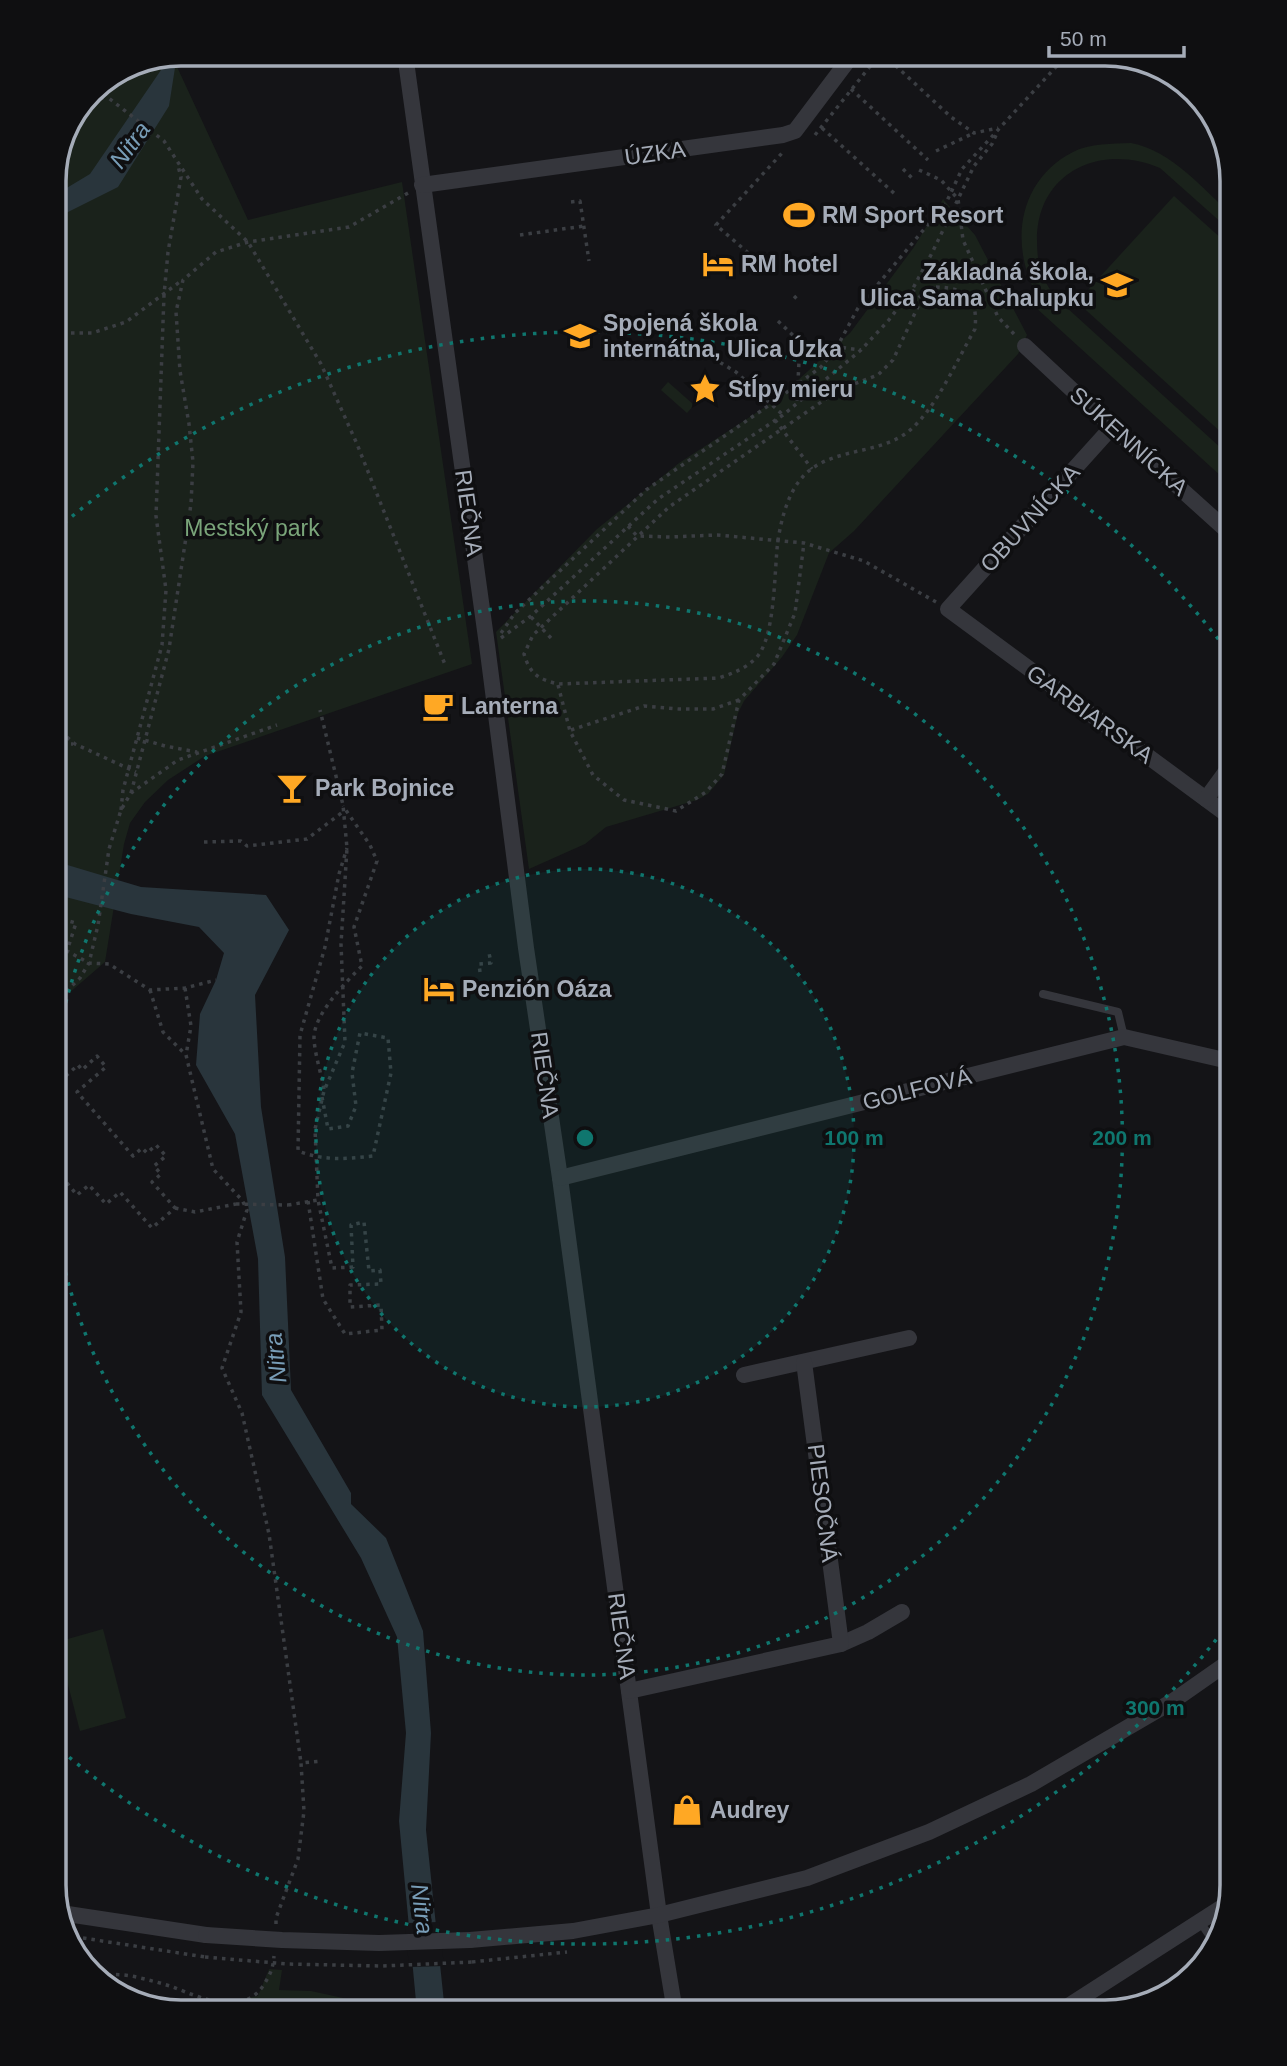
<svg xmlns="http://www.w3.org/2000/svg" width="1287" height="2066" font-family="Arial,sans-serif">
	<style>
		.green { fill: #1a221b }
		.water { fill: #29353c }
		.pier { fill: #141417 }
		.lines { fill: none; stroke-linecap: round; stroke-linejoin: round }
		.path { stroke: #3b3e43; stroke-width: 3.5; stroke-dasharray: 3.5 5; stroke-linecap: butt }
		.service { stroke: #35363c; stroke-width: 8 }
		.minor { stroke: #35363c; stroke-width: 16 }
		.path-bridge { stroke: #3b3e43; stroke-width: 3.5; stroke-dasharray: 3.5 5; stroke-linecap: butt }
		.minor-bridge { stroke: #35363c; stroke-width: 16 }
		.ring { fill: none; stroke: #0f766e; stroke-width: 3.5; stroke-dasharray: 3.5 7 }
		.labels { text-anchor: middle; stroke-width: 7; stroke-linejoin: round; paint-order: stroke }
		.street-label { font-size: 23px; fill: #a5acb8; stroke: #0f0f11 }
		.poi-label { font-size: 23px; font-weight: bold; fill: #a5acb8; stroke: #0f0f11; text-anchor: start }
		.park-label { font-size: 23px; fill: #7aa57a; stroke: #0f0f11 }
		.water-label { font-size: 24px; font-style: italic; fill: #789db7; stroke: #0f0f11 }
		.rim { fill: none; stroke: #a5acb8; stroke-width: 3.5 }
		.centre { fill: #0f766e; stroke: #0f0f11; stroke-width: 3.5 }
		.ring-label { font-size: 21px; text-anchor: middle; font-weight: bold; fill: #0f766e; stroke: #0f0f11; stroke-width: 7; stroke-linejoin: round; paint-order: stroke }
	</style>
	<rect width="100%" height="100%" fill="#141417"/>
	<!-- green -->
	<g class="green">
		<path d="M172 56 248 220 402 182 472 664 205 756 168 780 145 802 130 823 124 844 105 962 54 1006 55 174 92 91 133 64Z"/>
		<path d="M1131 143C1172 151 1202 188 1233 216V233L1160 168C1102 143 1037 171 1037 240 1037 252 1038 266 1043 277 1046 284 1051 290 1054 296L1233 459V487L1034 306 1037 295C1009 245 1018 180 1073 152 1090 143 1112 144 1131 143Z"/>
		<path d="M1174 196 1233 249V443L1077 302Z"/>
		<path d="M943 199 975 235 1027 335 1018 354 854 531 829 553 797 635 782 657 744 701 738 713 724 775 708 794 697 800 606 827 585 844 529 869 496 632 597 529 679 463 776 400 850 333 914 247Z"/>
		<path d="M668 382 694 405 687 413 661 390Z"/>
		<path d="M103 1629 126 1718 80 1731 57 1642Z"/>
		<path d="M269 1969 282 1970 279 1990 311 1991 366 2003V2012L176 2011 199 2000 218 2003 258 1996Z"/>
	</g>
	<!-- water -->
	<g class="water">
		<path d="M177 55 169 106 118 187 54 219 55 195 90 174 161 70 158 59Z"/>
		<path d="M54 861 141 887 266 895 289 930 255 995 261 1107 285 1257 291 1390 351 1493V1504L386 1538 423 1631 431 1733 426 1830 445 2012H417L399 1821 406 1733 397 1637 361 1558 262 1395 258 1259 235 1134 196 1065 200 1014 216 980 224 953 199 927 131 914 54 894Z"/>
	</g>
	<!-- pier -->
	<path class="pier" d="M439 1922 444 1966 409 1967 405 1923Z"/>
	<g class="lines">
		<!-- path -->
		<g class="path">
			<path d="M883 54 951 117 974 133 998 128"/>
			<path d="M103 84 106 96 164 141 202 199 248 242 321 364 357 444 446 667"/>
			<path d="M851 89 928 160"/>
			<path d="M85 107 106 96"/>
			<path d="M822 128 896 195"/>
			<path d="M815 135 880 54"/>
			<path d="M936 151 974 133"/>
			<path d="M903 169 912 178"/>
			<path d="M919 170 941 180 958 199 963 240 998 317 1014 334"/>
			<path d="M571 202 580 201 589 261"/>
			<path d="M520 235 584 226"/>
			<path d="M761 264 716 225 783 152"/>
			<path d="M820 267 825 272"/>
			<path d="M936 287C967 288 978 298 975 329 957 360 936 409 909 431 874 459 819 444 794 489 785 505 781 522 778 540 774 569 776 637 756 658 745 669 733 673 719 678L558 684C538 679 530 674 524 654L533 635 669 507 840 389 878 375 893 360 922 298Z"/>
			<path d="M912 290 922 298"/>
			<path d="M794 296 799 301"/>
			<path d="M778 321 800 342"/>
			<path d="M54 333H92L126 322 181 281"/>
			<path d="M691 345 736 372 783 415"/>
			<path d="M797 401 800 342 861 350"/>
			<path d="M775 420 812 469"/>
			<path d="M628 526 637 536 670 537 717 535 804 543 864 561 936 602"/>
			<path d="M531 617 551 638"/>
			<path d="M501 633 515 613 646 490 771 404 821 367 837 347 858 308 946 203 962 169 1067 55"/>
			<path d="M501 638 531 616 658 499 783 415 861 350 888 321 912 290 932 253 974 166 992 144 997 133"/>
			<path d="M558 685 570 731 593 775 624 800 676 811 706 792 722 774 739 700 774 664 795 613 804 543"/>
			<path d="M54 726 75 744 136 772"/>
			<path d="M571 730 644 706 679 709H713L739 700"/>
			<path d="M137 738 165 746 197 752"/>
			<path d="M54 744H73"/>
			<path d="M131 793 169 649 191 504 193 462 189 424 180 371 176 312 183 280 216 252 248 242 349 227 408 193"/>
			<path d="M121 810 123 790 162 645 166 590 156 516 164 295 168 252 181 177 178 166"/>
			<path d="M204 842 241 841 247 846 307 839 344 811"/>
			<path d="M54 917 76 923 67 951 89 963 109 964 150 990 185 988 216 980"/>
			<path d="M480 972 479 964 491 963 489 953"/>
			<path d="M185 988 191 1026 186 1055"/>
			<path d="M150 990 163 1032 186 1055 213 1169 242 1200 247 1210 237 1242 241 1312 222 1368 242 1413 269 1534 301 1763"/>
			<path d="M54 1003 80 978 89 963 98 925 109 849 121 810 131 793 178 760 277 725"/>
			<path d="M324 1089C321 1073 315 1055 314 1039 313 1015 346 982 362 966L354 927 377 861 370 845 343 806"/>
			<path d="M322 1097 328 1129 348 1126 356 1106 352 1073 360 1033 388 1038 391 1073 373 1156C344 1159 325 1161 298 1151L300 1035 325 947 339 874 347 848"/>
			<path d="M54 1182 62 1177 77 1195 89 1185 106 1204 120 1192 152 1228 175 1208 152 1182 161 1174 154 1166 166 1156 156 1145 147 1153 142 1148 133 1156 77 1092 106 1067 97 1056 82 1070 78 1065 59 1082 54 1077"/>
			<path d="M308 1201 323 1299 345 1334 382 1330 381 1305 350 1307V1285L381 1284 380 1270 369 1271 364 1222 351 1225 353 1267 332 1268 318 1200"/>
			<path d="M288 1205 318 1200 315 1129 324 1091 345 1042 341 944 347 848 343 805 320 710"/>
			<path d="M175 1208 195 1212 236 1204"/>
			<path d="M276 1924V1918L298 1859 304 1811 301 1763 322 1761"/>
			<path d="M83 1938 205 1957"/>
			<path d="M472 1962 567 1952"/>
			<path d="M99 1976C111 1974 124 1974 136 1977 149 1980 161 1983 173 1987 201 1998 242 2017 263 1986 270 1975 273 1969 274 1956"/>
		</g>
		<!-- service -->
		<g class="service">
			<path d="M1043 994 1118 1012 1124 1037"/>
			<path d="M1200 1922 1216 1945"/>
		</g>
		<!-- minor -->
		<g class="minor">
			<path d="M405 54 487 645 526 948 560 1178 659 1915 675 2012"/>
			<path d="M422 185 783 135 795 131 853 54"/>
			<path d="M1025 346 1112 427 1233 536"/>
			<path d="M1112 427 948 609 1233 819"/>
			<path d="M1206 799 1233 762"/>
			<path d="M560 1178 1124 1037 1233 1062"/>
			<path d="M744 1375 909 1338"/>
			<path d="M841 1644 868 1632 902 1612"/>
			<path d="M629 1691 841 1644 804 1362"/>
			<path d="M61 1913 206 1935"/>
			<path d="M470 1940 573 1931 659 1915 807 1878 929 1832 1031 1784 1173 1701 1233 1659"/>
			<path d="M1059 2012 1227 1904"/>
		</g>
		<!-- path-bridge -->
		<g class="path-bridge">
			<path d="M236 1204 288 1205"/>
			<path d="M205 1957 287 1964 381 1966 472 1962"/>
		</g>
		<!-- minor-bridge -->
		<path class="minor-bridge" d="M206 1935 282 1940 379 1943 470 1940"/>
	</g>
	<!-- distance rings -->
	<circle cx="585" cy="1138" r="269" fill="#0f766e" fill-opacity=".12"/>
	<g class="ring">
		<circle cx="585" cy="1138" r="269"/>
		<path d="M55 1054A537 537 0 1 1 55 1222"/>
		<path d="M1229 1623A806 806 0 0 1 56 1746M56 530A806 806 0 0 1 1229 653"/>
	</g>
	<!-- icons -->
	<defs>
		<symbol id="stadium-bare" viewBox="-9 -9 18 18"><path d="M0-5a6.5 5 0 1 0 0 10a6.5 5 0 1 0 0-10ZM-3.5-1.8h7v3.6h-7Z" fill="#ffa824" stroke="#0f0f11" stroke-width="2.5" paint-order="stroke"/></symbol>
		<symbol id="hotel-bare" viewBox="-9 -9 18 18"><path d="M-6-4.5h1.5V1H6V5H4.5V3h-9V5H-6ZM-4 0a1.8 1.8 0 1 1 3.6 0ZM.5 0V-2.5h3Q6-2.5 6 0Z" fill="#ffa824" stroke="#0f0f11" stroke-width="2.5" paint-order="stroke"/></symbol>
		<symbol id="school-bare" viewBox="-9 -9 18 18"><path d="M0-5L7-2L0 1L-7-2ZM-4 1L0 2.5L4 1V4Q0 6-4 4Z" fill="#ffa824" stroke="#0f0f11" stroke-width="2.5" paint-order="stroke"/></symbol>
		<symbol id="sight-bare" viewBox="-9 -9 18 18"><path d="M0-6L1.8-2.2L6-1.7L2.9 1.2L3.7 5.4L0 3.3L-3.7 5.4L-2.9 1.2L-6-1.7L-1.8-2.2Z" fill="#ffa824" stroke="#0f0f11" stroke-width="2.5" paint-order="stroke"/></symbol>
		<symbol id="cafe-bare" viewBox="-9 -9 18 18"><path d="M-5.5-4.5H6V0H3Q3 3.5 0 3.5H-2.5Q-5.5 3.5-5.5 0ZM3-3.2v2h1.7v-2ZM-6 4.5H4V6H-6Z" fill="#ffa824" stroke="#0f0f11" stroke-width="2.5" paint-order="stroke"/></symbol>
		<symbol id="bar-bare" viewBox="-9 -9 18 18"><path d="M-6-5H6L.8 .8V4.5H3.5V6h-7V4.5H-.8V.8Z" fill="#ffa824" stroke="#0f0f11" stroke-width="2.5" paint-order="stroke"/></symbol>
		<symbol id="shop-bare" viewBox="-9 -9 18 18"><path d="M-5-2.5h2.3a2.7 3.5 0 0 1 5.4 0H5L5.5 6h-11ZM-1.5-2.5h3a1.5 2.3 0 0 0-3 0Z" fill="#ffa824" stroke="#0f0f11" stroke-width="2.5" paint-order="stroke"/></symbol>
	</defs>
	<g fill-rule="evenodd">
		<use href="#stadium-bare" x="777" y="193" width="44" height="44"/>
		<use href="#hotel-bare" x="696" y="242" width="44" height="44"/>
		<use href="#school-bare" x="1095" y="263" width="44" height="44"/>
		<use href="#school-bare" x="558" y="314" width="44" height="44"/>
		<use href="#sight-bare" x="683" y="367" width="44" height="44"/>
		<use href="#cafe-bare" x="416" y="684" width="44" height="44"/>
		<use href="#bar-bare" x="270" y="766" width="44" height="44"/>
		<use href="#hotel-bare" x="417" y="967" width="44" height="44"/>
		<use href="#shop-bare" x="665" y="1788" width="44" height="44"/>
	</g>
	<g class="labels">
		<!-- street labels -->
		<g class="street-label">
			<text transform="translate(655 153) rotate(-8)" y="8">ÚZKA</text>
			<text transform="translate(1129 441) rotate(42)" y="8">SÚKENNÍCKA</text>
			<text transform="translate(469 513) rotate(82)" y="8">RIEČNA</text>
			<text transform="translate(1030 518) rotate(-48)" y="8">OBUVNÍCKA</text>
			<text transform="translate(1090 714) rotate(36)" y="8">GARBIARSKA</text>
			<text transform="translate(545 1075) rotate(82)" y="8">RIEČNA</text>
			<text transform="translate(917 1089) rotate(-14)" y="8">GOLFOVÁ</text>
			<text transform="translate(823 1503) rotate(83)" y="8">PIESOČNÁ</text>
			<text transform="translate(622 1636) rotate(82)" y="8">RIEČNA</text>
		</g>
		<!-- poi labels -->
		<g class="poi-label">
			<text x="822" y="223">RM Sport Resort</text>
			<text x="741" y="272">RM hotel</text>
			<text x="1094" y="280" text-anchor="end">Základná škola,<tspan x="1094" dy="26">Ulica Sama Chalupku</tspan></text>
			<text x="603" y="331">Spojená škola<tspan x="603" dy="26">internátna, Ulica Úzka</tspan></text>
			<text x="728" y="397">Stĺpy mieru</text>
			<text x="461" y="714">Lanterna</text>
			<text x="315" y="796">Park Bojnice</text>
			<text x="462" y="997">Penzión Oáza</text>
			<text x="710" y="1818">Audrey</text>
		</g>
		<!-- park labels -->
		<g class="park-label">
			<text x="252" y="536">Mestský park</text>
		</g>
		<!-- water labels -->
		<g class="water-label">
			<text transform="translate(130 145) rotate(-54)" y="8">Nitra</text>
			<text transform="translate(276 1358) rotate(-96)" y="8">Nitra</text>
			<text transform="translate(422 1909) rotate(83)" y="8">Nitra</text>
		</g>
	</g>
	<!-- crop -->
	<path d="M0 0H1287V2066H0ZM181 66H1105A115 115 0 0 1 1220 181V1885A115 115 0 0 1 1105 2000H181A115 115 0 0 1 66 1885V181A115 115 0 0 1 181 66Z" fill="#0f0f11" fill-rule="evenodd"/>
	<path class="rim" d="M181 66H1105A115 115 0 0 1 1220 181V1885A115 115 0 0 1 1105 2000H181A115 115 0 0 1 66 1885V181A115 115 0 0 1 181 66Z"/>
	<circle cx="585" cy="1138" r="10" class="centre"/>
	<g class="ring-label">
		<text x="854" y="1145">100 m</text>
		<text x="1122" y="1145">200 m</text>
		<text x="1155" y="1715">300 m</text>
	</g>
	<!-- scale -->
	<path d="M1049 46v10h135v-10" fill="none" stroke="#a5acb8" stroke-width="3.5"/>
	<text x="1060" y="46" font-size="21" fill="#a5acb8" stroke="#0f0f11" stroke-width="5" paint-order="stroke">50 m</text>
</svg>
